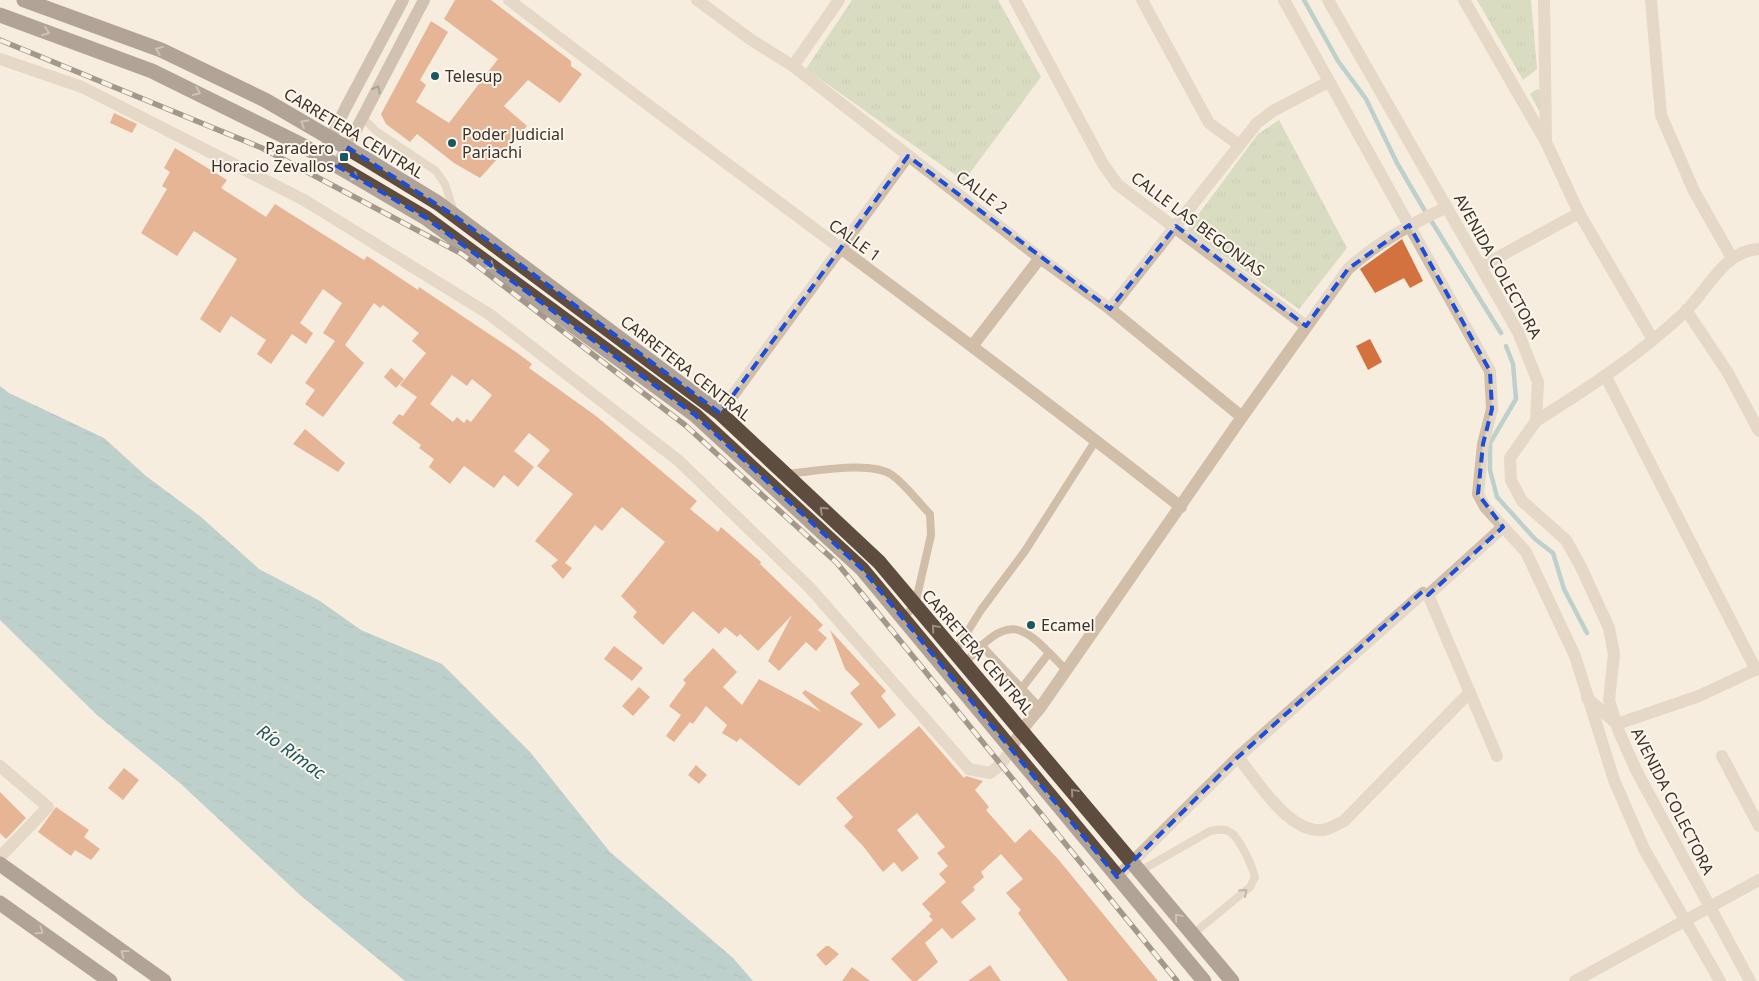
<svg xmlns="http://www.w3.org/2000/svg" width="1759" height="981" font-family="'Noto Sans',sans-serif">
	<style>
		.grass { fill: url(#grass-tufts) }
		.water { fill: url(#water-ripples) }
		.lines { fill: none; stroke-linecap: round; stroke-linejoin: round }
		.stream { stroke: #7aaeb6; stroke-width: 4.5 }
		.building { fill: #d3713f; fill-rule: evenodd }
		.lane { stroke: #d0bea8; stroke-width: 8 }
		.street { stroke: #d0bea8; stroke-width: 12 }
		.secondary { stroke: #a48d79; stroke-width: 12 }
		.highway { stroke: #5e4c3f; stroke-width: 15 }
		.rail-casing { stroke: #3c3129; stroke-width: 5.5 }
		.rail { stroke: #fcf6ec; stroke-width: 4; stroke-dasharray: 11; stroke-linecap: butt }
		.oneway { stroke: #9d9084 }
		.oneway2 { stroke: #56483d }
		.oneway3 { stroke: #7f7062 }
		.marked { fill: none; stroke: #1d4ed8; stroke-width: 4; stroke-dasharray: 10 6; stroke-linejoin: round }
		.poi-dot { fill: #195763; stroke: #fcf6ec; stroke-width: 2 }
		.labels { text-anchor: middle; stroke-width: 4; stroke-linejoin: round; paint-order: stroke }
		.poi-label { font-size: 16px; fill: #3c3129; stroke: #fcf6ec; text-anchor: start }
		.street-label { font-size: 16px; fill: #3c3129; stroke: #fcf6ec }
		.water-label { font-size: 18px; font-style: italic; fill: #195763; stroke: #fcf6ec }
	</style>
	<defs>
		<pattern id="grass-tufts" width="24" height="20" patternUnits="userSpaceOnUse" patternTransform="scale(1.25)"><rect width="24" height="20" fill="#b5c79c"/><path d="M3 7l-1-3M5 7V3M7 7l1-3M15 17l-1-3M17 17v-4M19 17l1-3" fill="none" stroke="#9dab86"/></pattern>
		<pattern id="water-ripples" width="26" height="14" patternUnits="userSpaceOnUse" patternTransform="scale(1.25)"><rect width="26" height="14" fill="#7aaeb6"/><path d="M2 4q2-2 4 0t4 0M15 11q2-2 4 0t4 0" fill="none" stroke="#658e94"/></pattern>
	</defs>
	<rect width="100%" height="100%" fill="#f6eddf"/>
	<!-- grass -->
	<g class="grass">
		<path d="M852 0H998L1041 77 964 181 806 69Z"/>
		<path d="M1477 0H1531L1537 69 1523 80Z"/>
		<path d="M1537 89 1540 90 1542 116 1530 94Z"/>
		<path d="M1279 120 1347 248 1299 309 1187 230 1258 134Z"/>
	</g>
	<!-- water -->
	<path class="water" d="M0 386 9 393 104 438 146 476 201 517 259 569 320 601 361 630 442 664 530 752 610 852 733 958 753 981H405L300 895 181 784 97 715 0 620Z"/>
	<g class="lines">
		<!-- stream -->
		<g class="stream">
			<path d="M1304 0 1338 61 1366 99 1397 163 1425 211"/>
			<path d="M1432 222 1501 333"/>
			<path d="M1506 346 1513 364 1516 399 1490 443V470L1497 497 1535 539 1553 553 1564 589 1587 633"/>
		</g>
	</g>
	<!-- building -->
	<g class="building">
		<path d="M455 0H491L571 61V66L582 74 560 103 528 80 504 106 527 126 480 178 454 163 417 134 410 142 386 124 381 114 431 21 448 32 420 80 426 85 416 102 449 123 498 59 444 19Z"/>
		<path d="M114 113 137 124 132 133 110 123Z"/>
		<path d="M175 148 227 180 221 188 266 217 275 204 364 260 367 256 418 290 419 287 516 352 532 364 529 368 596 416 697 501 690 509 718 532 721 527 761 562 760 564 823 625 818 630 827 638 816 651 806 642 779 671 768 661 792 615 758 651 740 634 737 637 725 627 719 634 693 611 663 645 633 617 637 612 621 596 665 542 622 507 602 531 595 525 565 563 572 568 563 579 551 566 558 560 535 541 573 494 537 466 550 450 529 433 514 451 534 467 518 487 504 475 494 488 464 466 450 484 429 467 434 459 419 448 421 445 392 423 399 414 403 416 417 397 400 385 426 353 412 341 419 333 383 305 380 308 374 303 345 345 364 363 323 417 305 404 315 390 305 383 335 341 323 333 342 303 323 289 300 323 313 333 306 344 292 334 271 364 257 354 266 340 231 316 220 333 200 319 237 259 194 231 177 256 141 233 167 189 162 186 170 172 164 168ZM452 375 467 386 472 379 492 395 471 422 467 419 464 423 457 417 453 422 430 404Z"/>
		<path d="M1402 239 1423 281 1410 288 1404 278 1375 293 1360 269Z"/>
		<path d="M1370 339 1382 362 1368 370 1356 346Z"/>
		<path d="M391 368 404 379 396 388 384 377Z"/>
		<path d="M305 429 345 463 338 472 293 444Z"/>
		<path d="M830 630 886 691 881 696 896 715 879 729 850 693 860 684 845 669Z"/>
		<path d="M614 646 643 668 632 681 604 659Z"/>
		<path d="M713 648 737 672 723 687 742 705 759 679 821 712 802 693 805 690 863 724 799 786 740 738 737 742 722 733 727 725 706 706 693 724 690 722 674 742 666 736 681 715 669 706 686 683 683 680Z"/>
		<path d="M639 687 650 697 633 716 622 706Z"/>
		<path d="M919 726 964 778 966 776 983 781 975 790 989 807 986 810 1015 843 1030 829 1058 859 1158 981H1068L1018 913 1021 910 1006 893 1023 879 1001 854 981 872 984 877 973 887 975 890 961 902 976 919 952 939 942 928 925 943 938 962 917 981H912L891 959 933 920 929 916 931 914 922 904 946 882 939 874 948 866 937 853 945 847 917 813 897 830 919 858 902 872 894 862 883 872 863 846 844 826 853 817 836 798Z"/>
		<path d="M696 765 707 775 699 784 688 775Z"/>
		<path d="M124 768 139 780 123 800 108 788Z"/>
		<path d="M0 792 26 818 6 839 0 833Z"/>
		<path d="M56 807 89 830 84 837 100 849 91 860 75 850 71 856 38 832Z"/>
		<path d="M826 946H829L839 954 826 966 816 955Z"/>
		<path d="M990 965 1001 981H968Z"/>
		<path d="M852 967 870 981H842Z"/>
	</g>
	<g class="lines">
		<!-- lane -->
		<g class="lane">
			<path d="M362 117 376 131 436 171 445 184 454 212"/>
			<path d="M785 474C812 472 870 460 892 475 906 485 918 502 930 514L931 535 915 605 903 618"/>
			<path d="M981 645 1040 708"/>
			<path d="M955 652 981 610 1025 551 1096 440"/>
			<path d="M965 663C1012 610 1022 625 1065 669"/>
			<path d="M1022 688 1049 653"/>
			<path d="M1140 871 1210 831C1217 830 1224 828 1230 832 1240 838 1252 866 1255 877L1250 887 1193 934"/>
		</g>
		<!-- street -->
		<g class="street">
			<path d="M509 0C732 170 960 333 1181 507"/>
			<path d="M697 0 750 39 793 66 1040 258 1110 309 1242 417"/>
			<path d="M1015 0 1103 164 1118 185 1306 326"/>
			<path d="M1142 0 1209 123 1239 145"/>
			<path d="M1284 0 1490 371 1492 409 1483 444 1478 494 1485 507 1526 552 1575 656 1614 780 1644 849 1720 981"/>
			<path d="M1328 0 1518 332 1538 382 1536 421 1510 458 1511 480 1522 501 1566 540 1581 567 1609 628 1614 654 1609 700 1619 732 1636 770 1750 981"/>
			<path d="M1464 0 1546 142 1579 213 1652 338"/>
			<path d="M1544 0 1546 140"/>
			<path d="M1651 0 1661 115 1694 191 1732 258"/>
			<path d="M0 59 82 87 304 200 489 314 679 461 810 588 969 769 990 773C1007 762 1011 746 1023 729 1028 722 1034 715 1040 708L1242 417 1348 269C1378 242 1411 224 1447 207"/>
			<path d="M793 66 839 0"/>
			<path d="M1482 266 1579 213"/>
			<path d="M1110 309 1257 123 1273 111 1328 82"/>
			<path d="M1686 310 1728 373 1759 431"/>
			<path d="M973 345 1040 258"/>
			<path d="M1606 377 1756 670"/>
			<path d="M720 413 908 156"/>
			<path d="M1536 421C1588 388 1641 354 1686 311 1708 289 1725 250 1759 249"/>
			<path d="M1428 595 1503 527"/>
			<path d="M1587 698 1617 724 1699 696 1759 668"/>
			<path d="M1722 756 1759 826"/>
			<path d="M1238 757C1258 782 1288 832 1322 830 1329 830 1337 824 1344 821L1470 692"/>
			<path d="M0 766 48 807 0 857"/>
			<path d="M1117 877 1238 757 1423 593 1429 597 1497 756"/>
			<path d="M1575 981 1759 880"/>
		</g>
		<!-- secondary -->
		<g class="secondary">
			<path d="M322 157 346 107 403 0"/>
			<path d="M337 166 424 0"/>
		</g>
		<!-- highway -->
		<g class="highway">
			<path d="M24 0 161 50 265 100 366 159 438 203 720 413 879 562 1232 981"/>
			<path d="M0 15 152 71 300 144 426 218 695 415 862 569 1204 981"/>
			<path d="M0 864 164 981"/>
			<path d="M0 903 110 981"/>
		</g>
		<defs>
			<path id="rail" d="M0 40 262 148 462 254 685 425 837 563 1177 981"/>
		</defs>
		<!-- rail casing -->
		<use href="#rail" class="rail-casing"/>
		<!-- rail -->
		<use href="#rail" class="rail"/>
	</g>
	<!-- one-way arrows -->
	<defs><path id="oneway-chevron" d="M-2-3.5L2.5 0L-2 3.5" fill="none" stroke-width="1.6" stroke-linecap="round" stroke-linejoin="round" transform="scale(1.25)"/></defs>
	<g class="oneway">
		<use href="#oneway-chevron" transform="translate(46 32) rotate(20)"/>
		<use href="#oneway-chevron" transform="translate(159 50) rotate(-158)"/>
		<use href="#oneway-chevron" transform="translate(197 92) rotate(25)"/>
		<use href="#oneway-chevron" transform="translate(304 123) rotate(-149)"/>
		<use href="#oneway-chevron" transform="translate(355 177) rotate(31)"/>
		<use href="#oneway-chevron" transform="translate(491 266) rotate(36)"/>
		<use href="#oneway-chevron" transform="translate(823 510) rotate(-137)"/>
		<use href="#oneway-chevron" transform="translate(935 628) rotate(-130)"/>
		<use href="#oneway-chevron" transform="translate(1074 792) rotate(-130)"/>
		<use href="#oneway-chevron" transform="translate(1178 917) rotate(-130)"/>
		<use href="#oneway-chevron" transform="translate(40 931) rotate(35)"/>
		<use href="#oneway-chevron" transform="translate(124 953) rotate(-144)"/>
	</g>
	<use class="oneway2" href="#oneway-chevron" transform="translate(377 89) rotate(-62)"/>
	<use class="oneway3" href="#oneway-chevron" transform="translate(1244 892) rotate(-42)"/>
	<!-- marked area -->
	<path d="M0 0H1759V981H0ZM347 147 455 216 720 413 908 156 1110 309 1176 226 1306 326 1348 269 1409 225 1490 371 1492 409 1483 444 1478 494 1503 527 1428 595 1423 591 1238 757 1117 877 862 569 695 415 426 218 337 166Z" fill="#f6eddf" fill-opacity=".55" fill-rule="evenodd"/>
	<path class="marked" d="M347 147 455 216 720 413 908 156 1110 309 1176 226 1306 326 1348 269 1409 225 1490 371 1492 409 1483 444 1478 494 1503 527 1428 595 1423 591 1238 757 1117 877 862 569 695 415 426 218 337 166Z"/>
	<!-- markers -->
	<g class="poi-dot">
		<circle cx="435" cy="76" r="5"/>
		<circle cx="452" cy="143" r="5"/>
		<rect x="339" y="152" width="10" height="10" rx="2.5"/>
		<circle cx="1031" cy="625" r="5"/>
	</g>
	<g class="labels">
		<!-- poi labels -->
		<g class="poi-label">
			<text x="445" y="82">Telesup</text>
			<text x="462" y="140">Poder Judicial<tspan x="462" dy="18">Pariachi</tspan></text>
			<text x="334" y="154" text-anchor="end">Paradero<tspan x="334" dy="18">Horacio Zevallos</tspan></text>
			<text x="1041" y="631">Ecamel</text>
		</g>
		<!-- street labels -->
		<g class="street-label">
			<text transform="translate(354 133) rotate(31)" y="6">CARRETERA CENTRAL</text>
			<text transform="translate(982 192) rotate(37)" y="6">CALLE 2</text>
			<text transform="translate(1198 224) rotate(37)" y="6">CALLE LAS BEGONIAS</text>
			<text transform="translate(855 240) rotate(36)" y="6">CALLE 1</text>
			<text transform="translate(1498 266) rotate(61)" y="6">AVENIDA COLECTORA</text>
			<text transform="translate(686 368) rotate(38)" y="6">CARRETERA CENTRAL</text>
			<text transform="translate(978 652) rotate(49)" y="6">CARRETERA CENTRAL</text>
			<text transform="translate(1673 801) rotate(63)" y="6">AVENIDA COLECTORA</text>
		</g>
		<!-- water labels -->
		<g class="water-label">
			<text transform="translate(291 752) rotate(36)" y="6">Río Rímac</text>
		</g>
	</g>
</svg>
